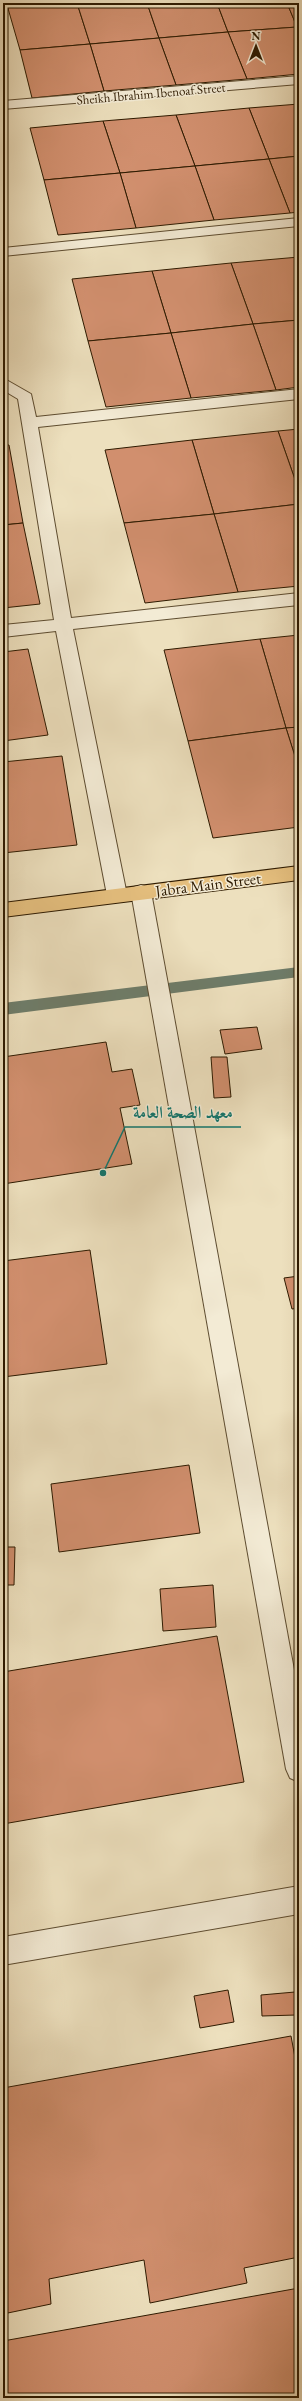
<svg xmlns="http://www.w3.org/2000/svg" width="302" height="2401" font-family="'EB Garamond',Amiri,serif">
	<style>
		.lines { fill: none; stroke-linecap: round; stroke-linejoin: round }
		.stream { fill: #6e7c69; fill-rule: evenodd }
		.building { fill: #d18f6e; stroke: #2d1a00 }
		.minor-casing { stroke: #5d4c30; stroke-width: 2 }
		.major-casing { stroke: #2d1a00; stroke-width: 2 }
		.minor { fill: #f3ebd5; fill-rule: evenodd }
		.major { fill: #e6c07f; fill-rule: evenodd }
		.labels { text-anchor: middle; stroke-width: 3; stroke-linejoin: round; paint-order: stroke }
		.far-street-label { font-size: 13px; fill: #2d1a00; stroke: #f3ebd5 }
		.street-label { font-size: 16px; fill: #2d1a00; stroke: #f3ebd5 }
		.leader { fill: none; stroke: #0f766e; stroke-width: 1.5 }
		.callout-dot { fill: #0f766e; stroke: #f3ebd5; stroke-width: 1.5 }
		.callout-label { font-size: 17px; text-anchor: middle; font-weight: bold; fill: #0f766e; stroke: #f3ebd5; stroke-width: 3; stroke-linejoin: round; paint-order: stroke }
	</style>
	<rect width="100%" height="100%" fill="#ede0be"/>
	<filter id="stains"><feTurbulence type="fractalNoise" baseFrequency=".005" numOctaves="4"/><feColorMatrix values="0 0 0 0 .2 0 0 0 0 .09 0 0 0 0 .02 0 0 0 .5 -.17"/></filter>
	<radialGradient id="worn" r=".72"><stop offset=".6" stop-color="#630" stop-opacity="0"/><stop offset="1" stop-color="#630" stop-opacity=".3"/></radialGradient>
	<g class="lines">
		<!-- stream -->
		<path class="stream" d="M299 967V977L3 1015V1003Z"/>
	</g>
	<!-- building -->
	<g class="building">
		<path d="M36 3H77L90 44 20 50 7 5Z"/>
		<path d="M77 3H147L159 38 90 44Z"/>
		<path d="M147 3H217L228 32 159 38Z"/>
		<path d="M217 3H287L297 27 228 32Z"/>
		<path d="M287 3H299V26L297 27Z"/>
		<path d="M297 27 299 74 247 79 228 32Z"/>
		<path d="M228 32 247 79 176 85 159 38Z"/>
		<path d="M159 38 176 85 104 91 90 44Z"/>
		<path d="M90 44 104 91 32 98 20 50Z"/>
		<path d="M299 104V156L269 159 249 108Z"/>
		<path d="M249 108 269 159 195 166 176 115Z"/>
		<path d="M176 115 195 166 120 173 103 121Z"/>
		<path d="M103 121 120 173 44 180 30 128Z"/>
		<path d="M299 156V212L290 213 269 159Z"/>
		<path d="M269 159 290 213 214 220 195 166Z"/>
		<path d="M195 166 214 220 136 228 120 173Z"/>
		<path d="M120 173 136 228 58 235 44 180Z"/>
		<path d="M299 257V320L253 324 231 263Z"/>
		<path d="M231 263 253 324 171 333 152 271Z"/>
		<path d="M152 271 171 333 88 341 72 279Z"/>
		<path d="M299 320V387L276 390 253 324Z"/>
		<path d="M253 324 276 390 191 398 171 333Z"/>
		<path d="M171 333 191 398 106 407 88 341Z"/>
		<path d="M299 429V491L278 431Z"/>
		<path d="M278 431 299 491V504L214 514 192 440Z"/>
		<path d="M192 440 214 514 124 523 105 450Z"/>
		<path d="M3 445H9L23 523 3 525Z"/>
		<path d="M299 504V586L238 592 214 514Z"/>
		<path d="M214 514 238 592 145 603 124 523Z"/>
		<path d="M23 523 40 604 3 608V525Z"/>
		<path d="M299 635V727L286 728 260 639Z"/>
		<path d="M260 639 286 728 188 741 164 650Z"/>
		<path d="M28 649 48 735 3 741V652Z"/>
		<path d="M299 727V769L286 728Z"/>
		<path d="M286 728 299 769V827L213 838 188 741Z"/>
		<path d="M62 756 77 845 3 853V762Z"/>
		<path d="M257 1027 262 1049 225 1054 220 1030Z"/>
		<path d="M106 1042 112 1072 132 1069 140 1105 120 1108 132 1164 3 1184V1057Z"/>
		<path d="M211 1057H227L231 1097 214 1098Z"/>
		<path d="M90 1250 107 1364 3 1377V1261Z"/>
		<path d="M299 1276V1308L292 1309 284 1278Z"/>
		<path d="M189 1465 200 1533 59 1552 51 1484Z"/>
		<path d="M3 1547H15L14 1585H3Z"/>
		<path d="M213 1585 216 1627 163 1631 160 1589Z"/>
		<path d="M217 1636 244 1782 3 1824V1672Z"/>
		<path d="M228 1990 234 2022 200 2028 194 1996Z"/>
		<path d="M295 1992 296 2015 262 2016 261 1995Z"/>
		<path d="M291 2036 299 2079V2257L244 2268 247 2283 150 2303 144 2260 49 2279 51 2304 3 2314V2088Z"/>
		<path d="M299 2288V2398H3V2341Z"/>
	</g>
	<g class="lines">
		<defs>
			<g id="minor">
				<path d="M299 76V84L3 109V101Z"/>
				<path d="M299 218V226L3 256V248Z"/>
				<path d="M3 378 31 394 36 417 299 389V399L38 427 71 618 299 593V605L73 629 127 895 124 900 117 902 110 900 107 895 56 631 3 637V625L54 620 18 399 3 390Z"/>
				<path d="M141 885 148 887 151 892 299 1697V1782L290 1778 286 1769 131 892 134 887Z"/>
				<path d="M299 1886V1914L3 1965V1937Z"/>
			</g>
			<path id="major" d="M299 866V880L3 917V903Z"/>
		</defs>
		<!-- minor casing -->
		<use href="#minor" class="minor-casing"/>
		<!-- major casing -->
		<use href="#major" class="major-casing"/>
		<!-- minor -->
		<use href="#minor" class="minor"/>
		<!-- major -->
		<use href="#major" class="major"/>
	</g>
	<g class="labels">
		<!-- far-street labels -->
		<g class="far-street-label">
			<text transform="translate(151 93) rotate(-5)" y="5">Sheikh Ibrahim Ibenoaf Street</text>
		</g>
		<!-- street labels -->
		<g class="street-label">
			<text transform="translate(208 884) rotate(-7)" y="6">Jabra Main Street</text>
		</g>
	</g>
	<!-- callouts -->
	<path class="leader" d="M103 1173L125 1127H241"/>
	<circle class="callout-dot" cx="103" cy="1173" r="4"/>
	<g class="callout-label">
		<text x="183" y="1118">معهد الصحة العامة</text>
	</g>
	<!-- margin -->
	<rect width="302" height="2401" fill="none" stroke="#ede0be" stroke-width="16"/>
	<rect x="4" y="4" width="294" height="2393" fill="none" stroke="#2d1a00" stroke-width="2"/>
	<rect x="8" y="8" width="286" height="2385" fill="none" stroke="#2d1a00"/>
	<!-- north arrow -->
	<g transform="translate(256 46)" stroke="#f3ebd5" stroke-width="3" paint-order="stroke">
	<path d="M0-3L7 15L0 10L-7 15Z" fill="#2d1a00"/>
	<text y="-6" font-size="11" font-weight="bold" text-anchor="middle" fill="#2d1a00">N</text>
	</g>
	<rect width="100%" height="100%" filter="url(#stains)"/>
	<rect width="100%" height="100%" fill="url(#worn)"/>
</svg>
